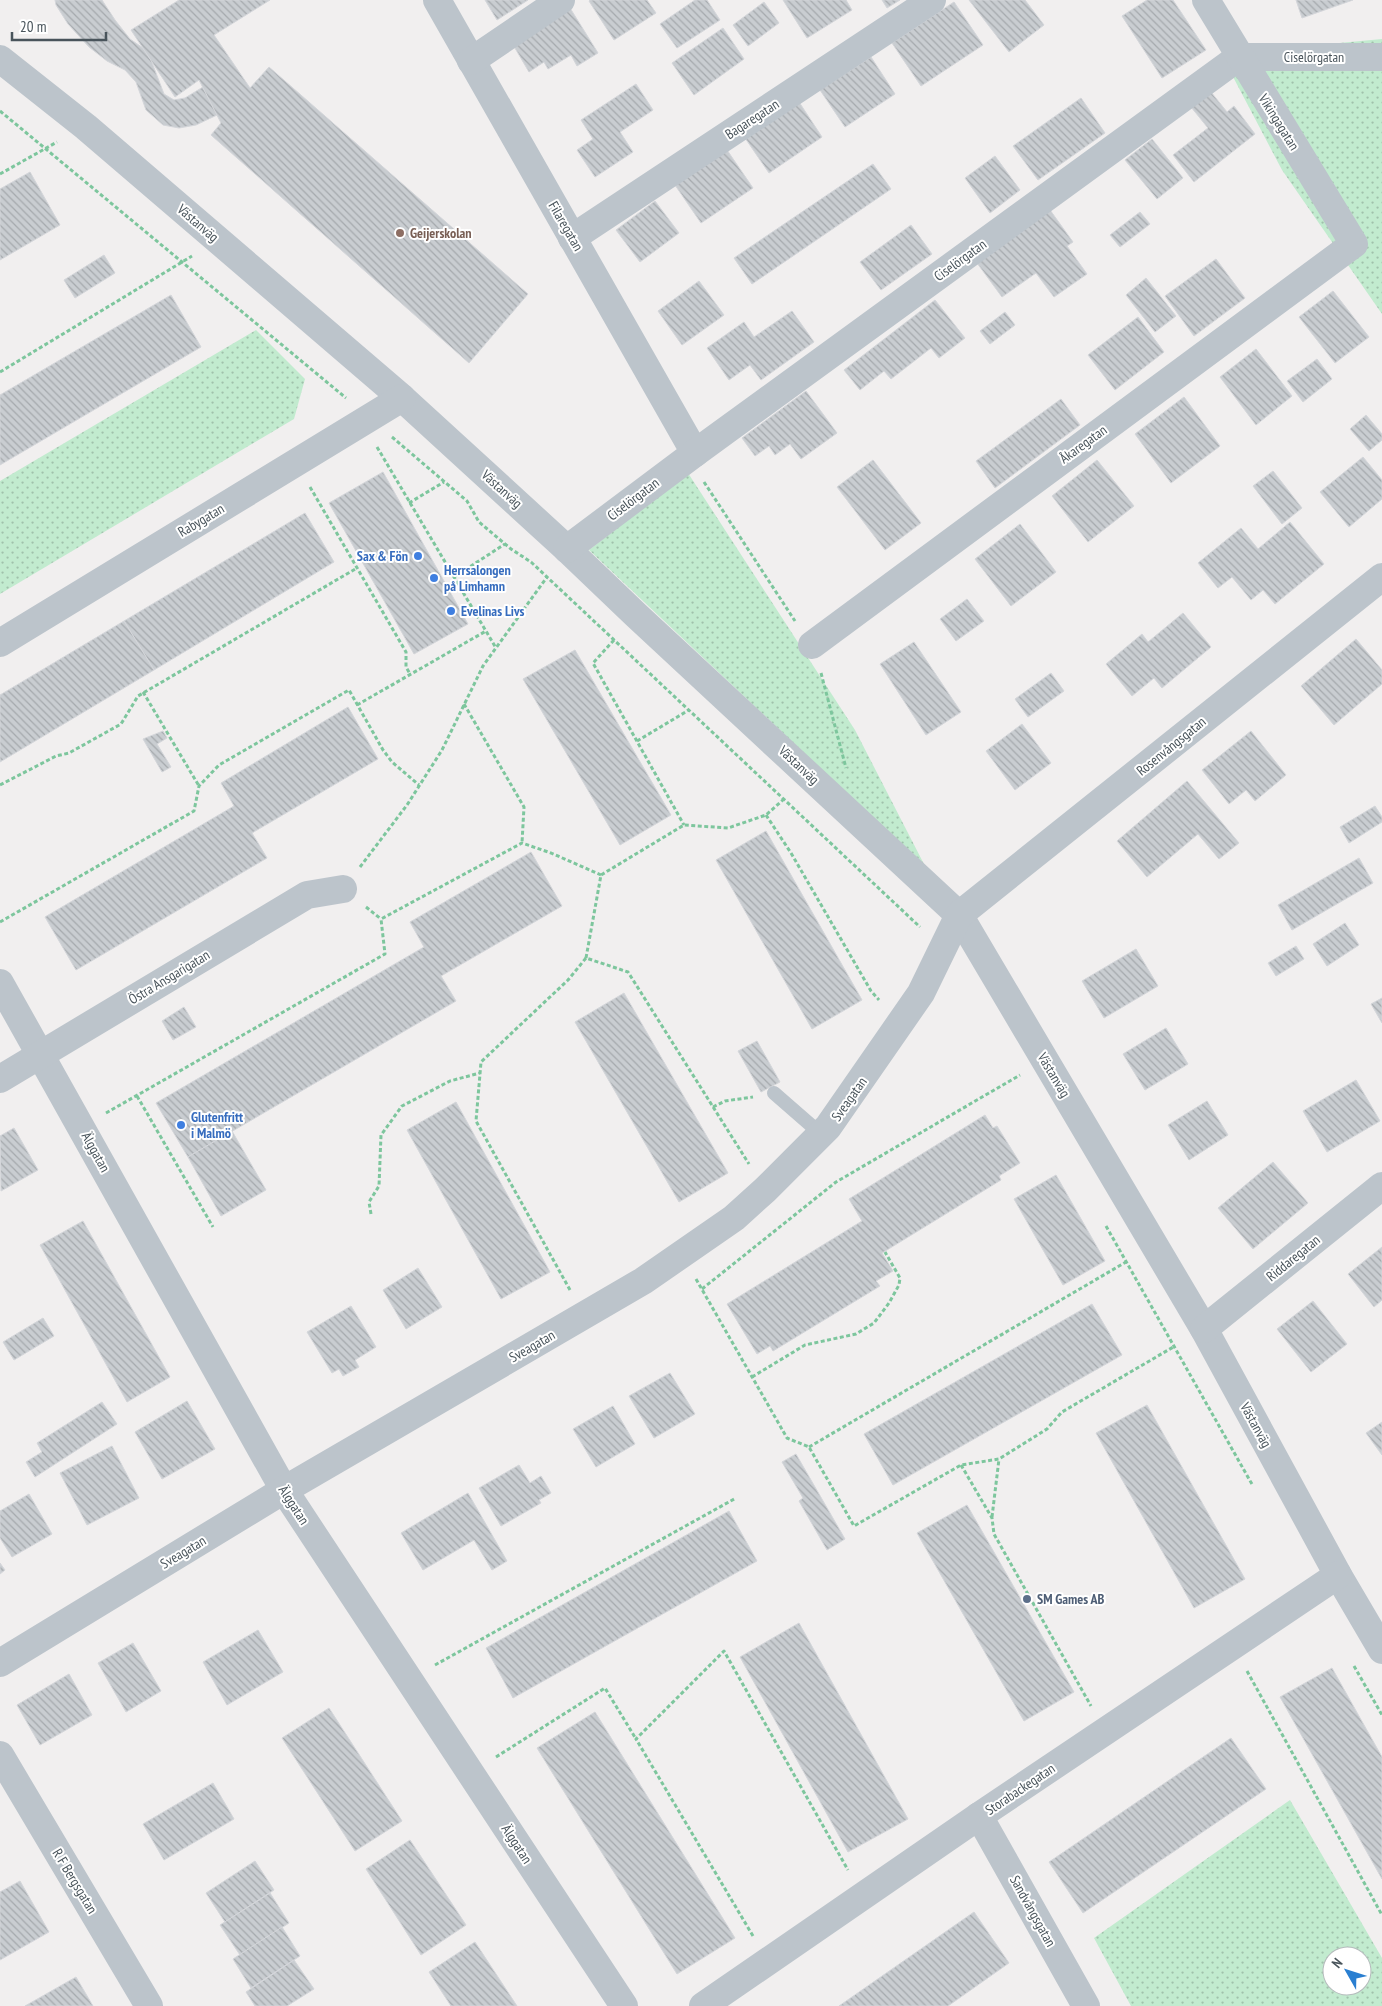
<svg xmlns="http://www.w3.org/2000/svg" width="1382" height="2006" font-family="'PT Sans Narrow',sans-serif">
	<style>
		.grass { fill: url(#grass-dots); fill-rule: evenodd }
		.building { fill: url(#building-back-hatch); stroke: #d4d6da }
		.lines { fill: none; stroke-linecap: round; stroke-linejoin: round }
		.path { stroke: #7dc69d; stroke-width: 3; stroke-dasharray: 4 2.5; stroke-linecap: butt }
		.lane { stroke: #bcc4cb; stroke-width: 14 }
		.street { stroke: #bcc4cb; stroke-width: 28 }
		.education-dot { fill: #8d6e63; stroke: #fff; stroke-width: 2 }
		.shop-dot { fill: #3f7fe0; stroke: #fff; stroke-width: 2 }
		.service-dot { fill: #5c6f8a; stroke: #fff; stroke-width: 2 }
		.labels { text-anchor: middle; stroke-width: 4; stroke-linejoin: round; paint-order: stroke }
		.street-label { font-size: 14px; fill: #49545b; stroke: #fff }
		.education-label { font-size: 14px; font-weight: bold; fill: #785e54; stroke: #fff; text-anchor: start }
		.shop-label { font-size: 14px; font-weight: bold; fill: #366cbe; stroke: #fff; text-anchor: start }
		.service-label { font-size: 14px; font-weight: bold; fill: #4e5e75; stroke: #fff; text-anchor: start }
	</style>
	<defs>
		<pattern id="grass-dots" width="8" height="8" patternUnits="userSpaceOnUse" patternTransform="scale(1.25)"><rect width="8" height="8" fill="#c2ebcf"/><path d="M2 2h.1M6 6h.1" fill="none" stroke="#a0c1ab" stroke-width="1.8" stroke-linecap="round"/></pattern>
		<pattern id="building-back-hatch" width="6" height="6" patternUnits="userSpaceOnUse" patternTransform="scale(1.25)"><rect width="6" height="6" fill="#c9cdd1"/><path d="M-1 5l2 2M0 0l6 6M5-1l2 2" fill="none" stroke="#a5a9ad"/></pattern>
	</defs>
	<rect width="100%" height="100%" fill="#f1efef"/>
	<!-- grass -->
	<g class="grass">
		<path d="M1382 39V314L1282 170 1221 54Z"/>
		<path d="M256 330 305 379 294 419 0 594V481Z"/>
		<path d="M688 473 855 730 926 868 589 550Z"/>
		<path d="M1290 1800 1382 1958V2006H1131L1094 1938ZM1332 1956H1362V1986H1332Z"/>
	</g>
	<!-- building -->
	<g class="building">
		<path d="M55 0H102L115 20 130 39 143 48 151 60 164 94 174 100 185 98 203 87 217 115 196 125 179 128 163 125 146 110 136 82 125 70 107 61 89 47 68 24 56 5Z"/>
		<path d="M179 0H270L214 35 250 88 269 67 528 294 469 363 211 135 221 123 199 80 175 97 131 30Z"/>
		<path d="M485 0H528L497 20Z"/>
		<path d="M590 0H647L656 13 614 40 589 1Z"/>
		<path d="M695 0H707L720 20 677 48 660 24Z"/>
		<path d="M783 0H846L852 10 807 38Z"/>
		<path d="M882 0H900L887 8Z"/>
		<path d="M969 0H1025L1044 25 1009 52Z"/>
		<path d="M1147 0H1173L1206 50 1162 78 1122 16Z"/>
		<path d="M1296 0H1353L1302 18Z"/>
		<path d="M764 2 779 23 748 46 733 25Z"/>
		<path d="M954 2 983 45 921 86 892 43Z"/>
		<path d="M570 8 598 53 577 66 571 55 548 69 544 62 529 72 512 43Z"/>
		<path d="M723 28 744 59 694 95 672 63Z"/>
		<path d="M871 57 895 94 845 127 820 90Z"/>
		<path d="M636 84 653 110 620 132 633 152 595 177 577 150 593 139 581 120Z"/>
		<path d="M1211 92 1227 112 1234 106 1255 134 1194 182 1173 155 1208 128 1191 107Z"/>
		<path d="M1081 98 1105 133 1038 180 1013 146Z"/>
		<path d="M799 102 822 137 769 173 745 138Z"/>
		<path d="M1152 139 1183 178 1157 199 1125 160Z"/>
		<path d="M727 150 753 188 701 223 675 185Z"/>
		<path d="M995 156 1020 190 990 213 965 178Z"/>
		<path d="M873 164 891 189 752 284 734 258Z"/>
		<path d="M30 172 60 225 0 260V189Z"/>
		<path d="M655 201 679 233 640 262 616 230Z"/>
		<path d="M1050 210 1073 242 1067 246 1087 274 1054 297 1036 273 1002 297 977 263Z"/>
		<path d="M1140 212 1150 224 1120 247 1110 235Z"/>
		<path d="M911 225 932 254 881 290 860 262Z"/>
		<path d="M104 255 115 273 75 298 64 280Z"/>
		<path d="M1216 259 1245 298 1194 336 1165 296Z"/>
		<path d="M1146 278 1176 316 1155 332 1126 295Z"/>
		<path d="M699 281 724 315 682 345 658 311Z"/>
		<path d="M1333 291 1369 337 1335 363 1299 317Z"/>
		<path d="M171 295 201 347 0 465V395Z"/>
		<path d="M935 300 965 338 939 358 931 348 891 379 884 371 860 390 844 370Z"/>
		<path d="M792 311 814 342 761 380 750 365 729 380 707 348 744 322 754 337Z"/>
		<path d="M1005 312 1015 325 990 344 980 331Z"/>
		<path d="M1138 317 1164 352 1115 390 1088 355Z"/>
		<path d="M1256 349 1292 396 1256 425 1220 377Z"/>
		<path d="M1317 359 1332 379 1303 402 1287 381Z"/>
		<path d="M806 391 837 433 801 459 790 444 775 455 769 446 755 456 742 438Z"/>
		<path d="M1184 397 1220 446 1171 483 1135 434Z"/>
		<path d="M1061 399 1080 425 995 488 976 461Z"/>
		<path d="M1366 415 1382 434V440L1369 451 1350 429Z"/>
		<path d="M1363 457 1382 480V499L1349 527 1320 492Z"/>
		<path d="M873 460 921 523 885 550 837 487Z"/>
		<path d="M1097 460 1134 506 1088 542 1052 496Z"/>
		<path d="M1273 471 1302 508 1282 524 1253 486Z"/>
		<path d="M383 472 468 624 414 654 329 503Z"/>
		<path d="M305 513 334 562 154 670 124 621Z"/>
		<path d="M1290 522 1324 564 1275 604 1263 590 1251 600 1232 577 1218 588 1198 563 1241 528 1258 549Z"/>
		<path d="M1020 524 1056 572 1011 606 975 559Z"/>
		<path d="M967 599 984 621 956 641 940 619Z"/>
		<path d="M1183 613 1211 647 1162 688 1154 678 1132 696 1106 664 1142 634 1148 642Z"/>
		<path d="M124 621 154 670 0 762V695Z"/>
		<path d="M1356 639 1382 670V684L1334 725 1301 686Z"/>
		<path d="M914 642 961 712 926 735 880 664Z"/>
		<path d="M575 650 671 815 620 845 523 679Z"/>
		<path d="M1051 673 1064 691 1028 717 1015 699Z"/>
		<path d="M348 707 378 759 252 833 267 858 76 970 45 917 234 806 221 783Z"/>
		<path d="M1022 724 1051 763 1015 790 986 751Z"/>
		<path d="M163 731 167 738 157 744 171 767 162 772 143 739Z"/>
		<path d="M1251 731 1286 775 1255 801 1246 790 1229 804 1202 770Z"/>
		<path d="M1187 781 1239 843 1219 859 1198 834 1147 877 1117 841Z"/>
		<path d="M1375 806 1382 817V822L1349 843 1340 827Z"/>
		<path d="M766 831 862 1000 812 1029 716 860Z"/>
		<path d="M531 852 562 906 441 976 456 1001 188 1157 156 1103 424 947 410 922Z"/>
		<path d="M1359 858 1373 883 1292 930 1278 905Z"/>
		<path d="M1345 923 1359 945 1327 966 1313 944Z"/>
		<path d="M1296 946 1304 959 1276 976 1268 963Z"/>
		<path d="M1136 949 1158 986 1104 1018 1082 981Z"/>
		<path d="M624 993 728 1173 679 1202 575 1022Z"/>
		<path d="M1382 998V1023L1371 1004Z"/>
		<path d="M184 1007 196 1027 173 1040 162 1021Z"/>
		<path d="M1166 1028 1188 1064 1145 1090 1123 1054Z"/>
		<path d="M757 1041 780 1082 761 1092 738 1051Z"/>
		<path d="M1356 1080 1380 1121 1327 1152 1303 1111Z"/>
		<path d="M1207 1101 1228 1135 1189 1160 1168 1125Z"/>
		<path d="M456 1102 550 1272 501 1299 407 1130Z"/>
		<path d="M985 1115 993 1128 997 1126 1020 1163 999 1176 1001 1180 882 1253 893 1271 876 1281 880 1286 773 1351 770 1346 757 1354 727 1304 862 1221 849 1199Z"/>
		<path d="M14 1128 38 1170 1 1191 0 1136Z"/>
		<path d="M232 1131 266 1190 221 1216 188 1157Z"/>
		<path d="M1273 1162 1308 1203 1253 1249 1218 1208Z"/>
		<path d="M1056 1175 1105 1261 1063 1285 1014 1199Z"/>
		<path d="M83 1221 170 1377 127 1402 40 1245Z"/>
		<path d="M1382 1247V1300L1374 1307 1348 1274Z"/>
		<path d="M418 1268 442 1307 406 1329 383 1290Z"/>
		<path d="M1313 1301 1347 1344 1311 1372 1277 1329Z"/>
		<path d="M1092 1304 1122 1355 893 1485 864 1434Z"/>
		<path d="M351 1306 376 1347 355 1360 359 1367 343 1376 339 1369 332 1373 307 1332Z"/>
		<path d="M43 1318 54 1336 14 1360 3 1342Z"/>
		<path d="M670 1373 695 1414 654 1438 629 1396Z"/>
		<path d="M187 1401 215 1449 162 1479 135 1432Z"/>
		<path d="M102 1402 117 1424 35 1477 26 1462 42 1452 37 1443Z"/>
		<path d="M1147 1405 1245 1579 1194 1608 1096 1433Z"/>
		<path d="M613 1406 635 1444 596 1467 573 1429Z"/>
		<path d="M1382 1422V1455L1366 1433Z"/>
		<path d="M112 1446 139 1498 87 1525 60 1473Z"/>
		<path d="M796 1454 845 1539 827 1550 799 1501 803 1498 782 1462Z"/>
		<path d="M519 1465 530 1483 541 1476 551 1493 539 1500 541 1503 501 1526 479 1488Z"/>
		<path d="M468 1493 507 1561 492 1570 474 1540 423 1570 401 1533Z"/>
		<path d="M29 1494 52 1534 12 1557 0 1538V1511Z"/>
		<path d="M967 1505 1074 1692 1024 1721 917 1533Z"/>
		<path d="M729 1511 757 1561 513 1698 486 1648Z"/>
		<path d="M0 1563 5 1570 0 1574Z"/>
		<path d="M799 1623 908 1819 848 1852 740 1657Z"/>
		<path d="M258 1630 283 1672 227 1705 203 1662Z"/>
		<path d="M133 1643 161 1691 126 1712 98 1663Z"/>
		<path d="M1332 1668 1382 1757V1879L1280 1697Z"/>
		<path d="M69 1674 92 1715 40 1745 17 1705Z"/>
		<path d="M329 1708 402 1821 355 1851 282 1738Z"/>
		<path d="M595 1712 735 1938 677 1974 537 1748Z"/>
		<path d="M1231 1738 1266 1789 1083 1913 1049 1862Z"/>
		<path d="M213 1783 234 1819 164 1860 143 1824Z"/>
		<path d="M410 1840 466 1925 421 1955 366 1869Z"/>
		<path d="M255 1861 274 1890 225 1922 206 1893Z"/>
		<path d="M20 1881 49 1932 0 1960V1892Z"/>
		<path d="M270 1893 289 1923 240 1955 220 1925Z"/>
		<path d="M974 1912 1009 1963 948 2006H839Z"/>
		<path d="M282 1927 300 1956 251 1988 233 1959Z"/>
		<path d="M475 1942 517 2006H451L429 1972Z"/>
		<path d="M294 1960 314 1989 287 2006H255L246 1992Z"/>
		<path d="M76 1977 93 2006H25Z"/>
	</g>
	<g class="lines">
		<!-- path -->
		<g class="path">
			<path d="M0 111 346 398"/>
			<path d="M0 174 57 142"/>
			<path d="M0 372 192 256"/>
			<path d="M392 437 467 501 479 522 511 549 531 562 920 927"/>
			<path d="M377 447 496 648"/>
			<path d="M704 482 795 621"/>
			<path d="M310 487 406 652V667L410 674"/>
			<path d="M409 503 444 482"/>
			<path d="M454 577 505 544"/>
			<path d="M614 640 593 663 684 825"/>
			<path d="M821 673 846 768"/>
			<path d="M143 692 199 786"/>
			<path d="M464 704 524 807 522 843"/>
			<path d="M357 705 486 631"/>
			<path d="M637 741 689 710"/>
			<path d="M0 785 56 756 69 753 121 724 138 696 357 568"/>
			<path d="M766 815 791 853 871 991 879 1000"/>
			<path d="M360 867 407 805 442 750 483 666 547 577"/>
			<path d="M366 907 381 919"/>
			<path d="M0 922 194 811 199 786 219 765 349 690 383 750 392 762 419 785"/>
			<path d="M586 958 601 875 684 825 728 828 766 815 784 799"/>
			<path d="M137 1096 213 1227"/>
			<path d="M713 1107 725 1101 753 1097"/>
			<path d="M106 1113 385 954 381 919 522 843 551 853 601 875"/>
			<path d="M371 1214 369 1202 379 1186 381 1135 402 1106 450 1081 480 1073"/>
			<path d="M1106 1226 1253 1486"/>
			<path d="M696 1279 787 1438 809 1447 854 1526 961 1465 999 1459 1047 1429 1062 1412 1175 1346"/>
			<path d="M702 1289 836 1182 1020 1075"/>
			<path d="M570 1290 476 1121 481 1062 568 980 586 958 628 972 749 1164"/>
			<path d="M752 1377 805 1345 856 1334 874 1323 889 1303 899 1285 900 1278 885 1252"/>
			<path d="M809 1447 1126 1262"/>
			<path d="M961 1465 992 1518 994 1534 1091 1706"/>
			<path d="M992 1517 999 1459"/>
			<path d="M435 1665 736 1498"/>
			<path d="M1354 1666 1382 1715"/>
			<path d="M1247 1671 1382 1915"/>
			<path d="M496 1757 605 1688 636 1739"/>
			<path d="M753 1936 636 1739 724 1651 848 1870"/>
		</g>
		<!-- lane -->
		<path class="lane" d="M774 1093 821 1134"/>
		<!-- street -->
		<g class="street">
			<path d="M437 0 695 453"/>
			<path d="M0 59 86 127 402 398 567 549 636 615 959 915 1204 1329 1338 1575 1382 1650"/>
			<path d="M471 61 561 0"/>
			<path d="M572 238 932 0"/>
			<path d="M567 549 695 453 1239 57H1382"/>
			<path d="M0 643 402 398"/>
			<path d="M812 645 1354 244 1206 0"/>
			<path d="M0 983 284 1490 624 2006"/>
			<path d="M0 1079 307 895 343 889"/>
			<path d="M1204 1329 1382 1186"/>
			<path d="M0 1663 284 1490 643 1281 734 1218 765 1190 828 1127 921 993 959 915 1382 577"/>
			<path d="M0 1755 149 2006"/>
			<path d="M979 1816 1086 2006"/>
			<path d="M703 2006 979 1816 1338 1575"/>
		</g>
	</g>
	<!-- markers -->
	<circle class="education-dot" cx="400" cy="233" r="5"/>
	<g class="shop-dot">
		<circle cx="418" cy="556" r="5"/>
		<circle cx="434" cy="578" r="5"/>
		<circle cx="451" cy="611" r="5"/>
		<circle cx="181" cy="1125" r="5"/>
	</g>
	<circle class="service-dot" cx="1027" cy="1599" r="5"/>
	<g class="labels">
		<!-- street labels -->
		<g class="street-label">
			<text x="1314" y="62">Ciselörgatan</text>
			<text transform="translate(752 119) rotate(-33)" y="5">Bagaregatan</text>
			<text transform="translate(1279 122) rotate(58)" y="5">Vikingagatan</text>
			<text transform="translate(198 223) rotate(41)" y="5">Västanväg</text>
			<text transform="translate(566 226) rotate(60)" y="5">Filaregatan</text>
			<text transform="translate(960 260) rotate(-36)" y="5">Ciselörgatan</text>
			<text transform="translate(1083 444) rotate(-36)" y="5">Åkaregatan</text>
			<text transform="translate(502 489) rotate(42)" y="5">Västanväg</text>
			<text transform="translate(633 499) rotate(-37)" y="5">Ciselörgatan</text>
			<text transform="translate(201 520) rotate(-31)" y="5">Rabygatan</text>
			<text transform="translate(1171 746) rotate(-39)" y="5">Rosenvångsgatan</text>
			<text transform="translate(799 765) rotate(43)" y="5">Västanväg</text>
			<text transform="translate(169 977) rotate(-31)" y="5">Östra Ansgarigatan</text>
			<text transform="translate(1054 1075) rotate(59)" y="5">Västanväg</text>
			<text transform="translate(849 1099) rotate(-55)" y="5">Sveagatan</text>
			<text transform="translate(96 1152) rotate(61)" y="5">Älggatan</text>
			<text transform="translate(1293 1258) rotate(-39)" y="5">Riddaregatan</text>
			<text transform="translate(532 1346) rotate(-30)" y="5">Sveagatan</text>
			<text transform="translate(1256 1425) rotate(61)" y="5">Västanväg</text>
			<text transform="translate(294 1505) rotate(57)" y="5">Älggatan</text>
			<text transform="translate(183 1552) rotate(-31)" y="5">Sveagatan</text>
			<text transform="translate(1020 1789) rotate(-34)" y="5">Storabackegatan</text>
			<text transform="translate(517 1844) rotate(57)" y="5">Älggatan</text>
			<text transform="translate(75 1881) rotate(59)" y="5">R F Bergsgatan</text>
			<text transform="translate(1033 1911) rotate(61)" y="5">Sandvångsgatan</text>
		</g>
		<!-- education labels -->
		<g class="education-label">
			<text x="410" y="238">Geijerskolan</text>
		</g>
		<!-- shop labels -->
		<g class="shop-label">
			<text x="408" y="561" text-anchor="end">Sax &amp; Fön</text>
			<text x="444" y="575">Herrsalongen<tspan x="444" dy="16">på Limhamn</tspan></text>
			<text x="461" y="616">Evelinas Livs</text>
			<text x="191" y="1122">Glutenfritt<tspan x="191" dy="16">i Malmö</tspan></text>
		</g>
		<!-- service labels -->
		<g class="service-label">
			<text x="1037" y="1604">SM Games AB</text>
		</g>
	</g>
	<!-- north arrow -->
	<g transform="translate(1347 1971) rotate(309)"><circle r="24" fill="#ffffff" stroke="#b6bbbd"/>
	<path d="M0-4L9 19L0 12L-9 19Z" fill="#2a7fd1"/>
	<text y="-8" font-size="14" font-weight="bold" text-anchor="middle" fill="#49545b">N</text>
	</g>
	<!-- scale -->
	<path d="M12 32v8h94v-8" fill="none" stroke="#49545b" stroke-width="2.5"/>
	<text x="20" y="32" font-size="15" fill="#49545b" stroke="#ffffff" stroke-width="4" paint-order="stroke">20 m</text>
</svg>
